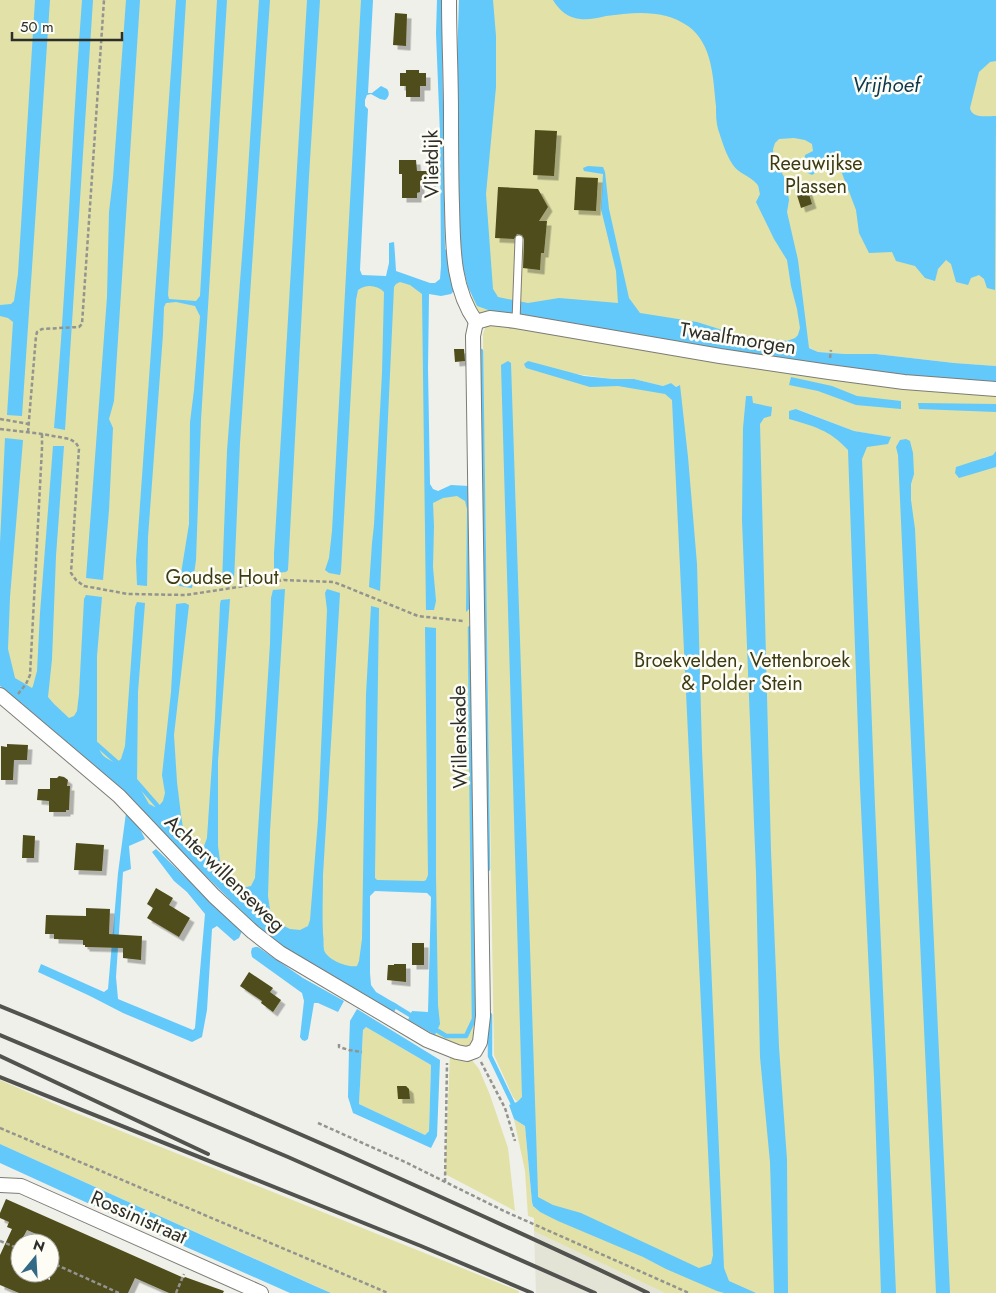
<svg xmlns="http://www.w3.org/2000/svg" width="996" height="1293" font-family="Jost,sans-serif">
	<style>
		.built { fill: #e3e4d6 }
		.green { fill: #e1e1a8; fill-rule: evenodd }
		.water { fill: #63c8fa; fill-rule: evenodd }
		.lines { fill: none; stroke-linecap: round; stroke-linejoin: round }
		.stream { stroke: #63c8fa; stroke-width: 4.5 }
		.building { fill: #4f4d1a; fill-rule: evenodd; filter: url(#shadow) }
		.service-casing { stroke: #7c7c76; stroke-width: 9 }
		.minor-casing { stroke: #7c7c76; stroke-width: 16 }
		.path { stroke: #93948f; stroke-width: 2.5; stroke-dasharray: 4 2.5; stroke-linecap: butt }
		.service { stroke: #fff; stroke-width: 7 }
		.minor { stroke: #fff; stroke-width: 14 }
		.rail { stroke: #52524e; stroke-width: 4 }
		.labels { text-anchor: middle; stroke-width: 5; stroke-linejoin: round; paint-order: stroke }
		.park-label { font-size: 20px; fill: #3d3b13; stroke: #fdfdf6 }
		.street-label { font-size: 20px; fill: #2d2d2a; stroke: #fdfdf6 }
		.water-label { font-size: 21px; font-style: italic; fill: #0c394e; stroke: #fdfdf6 }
	</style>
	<defs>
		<filter id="shadow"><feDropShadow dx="4.5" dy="4.5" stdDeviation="0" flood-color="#0004"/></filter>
	</defs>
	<rect width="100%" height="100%" fill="#eff0e9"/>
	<!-- built -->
	<path class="built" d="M534 1231 544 1235 665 1293H536Z"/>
	<!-- green -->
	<g class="green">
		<path d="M0 0H367L354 279 393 278 425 287 427 492 468 494 469 627 472 630 476 1018 475 1037 470 1045 458 1048 435 1035 438 1027 434 889 368 886 361 981 325 968 192 853 0 678Z"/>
		<path d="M460 0H996V366L954 363 876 354H845L818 352 810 348 488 301Z"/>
		<path d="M472 295 477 306 488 310 511 315 996 384V451L993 455 983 458 996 461V1293H736L533 1203 530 1117 520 1099 517 1102 513 1097 494 1055 484 429 483 334 486 325 471 302ZM525 367 613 379H634L663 386 671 383 676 387 679 385 677 394ZM797 409 854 431 890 437 821 428 802 422Z"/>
		<path d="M366 1027 431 1065 429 1131 425 1135 359 1104 363 1030Z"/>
		<path d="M450 1054 472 1060 479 1069 490 1095 508 1148 515 1211 445 1174Z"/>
		<path d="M0 1080 71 1111 519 1291V1293H331L0 1144Z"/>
		<path d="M514 1119 525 1126 532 1202 533 1206 540 1212 643 1257 667 1269 724 1293H665L534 1231V1218L528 1216 525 1171Z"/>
	</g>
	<!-- water -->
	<g class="water">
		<path d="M35 0H50L22 416 7 415 13 322 8 318 0 316V305L11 304 14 301 18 274Z"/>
		<path d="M82 0H93L65 430 54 428C67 286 71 143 82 0Z"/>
		<path d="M126 0H140L114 401 109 419 113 428 109 510 103 580 86 578 107 297 109 212 113 178Z"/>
		<path d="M176 0H186L168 295 169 299 196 301 200 296 217 0H227L201 420 196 560 192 588 179 586 189 524 190 422 194 390 200 316 195 306 176 302 166 303 164 307 163 334 148 537 147 586 137 585 136 561Z"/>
		<path d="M259 0H270L240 443 234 581 222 583 227 451 245 217Z"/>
		<path d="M307 0H320L309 176 288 570 286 572 274 573V554Z"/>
		<path d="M361 0H373L368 93H372L381 86 387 89C390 93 389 97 385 100L380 99 371 94 367 95 365 100V106L368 109 360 270 362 275 386 276 389 263V243L394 242 395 255 396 271 430 283H435L440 279 441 266 440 134 436 33 437 0H443L442 32 445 249 448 252 455 290 451 294 441 296 429 294 428 368 430 484 433 489 438 491 451 485 469 486 471 602 470 608 466 612 467 509 465 501 457 496 443 498 433 503 434 526 433 567 436 601 434 610H426L422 294 410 285 400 282 396 284 394 287 380 591 369 587 372 543 374 525 382 373 384 292C377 285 366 284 358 290L356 300 341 571 340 575 329 573 325 570 329 558 332 531Z"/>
		<path d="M459 0H493L496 36V87L486 194 493 289 498 297 528 303 559 298 618 303 616 271 601 209 603 174 584 171 583 168 588 166 603 167 605 172 609 209 629 298 640 313 697 322 738 335 787 341 795 338 798 335 800 328 797 309 791 286 787 260 774 239 756 202 760 194C759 191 759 186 757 184 750 176 738 173 733 165 726 155 722 141 718 129 716 122 716 114 716 106 713 78 713 44 688 26 664 9 634 12 606 16 598 18 588 20 580 19 568 18 559 10 553 0H996V61L990 62 979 72 970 108C972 119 986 116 996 116L995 290 987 288 984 279 979 275 971 278 968 285 956 282 951 264 946 260 938 269 935 281 925 278 915 266 896 261 892 252 869 253 859 233 856 210 835 155 817 162 818 171 812 175 806 172 804 162 805 155 813 151 812 144 805 140 794 138 779 139 775 143 773 149 774 160 783 175 786 181 789 200 787 212 798 260 809 348 818 352 845 354H876L954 363 996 366V384L938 380 806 363 511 315 488 310 477 306 468 287 463 268 457 200 456 91Z"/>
		<path d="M508 361 511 363 538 1194V1197L553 1205 581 1213 699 1268 711 1264 713 1255 672 400 665 394 618 386 590 387 526 368 524 364 528 361 584 376 613 379H634L663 386 671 383 676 387 680 385 688 457 697 564 702 750 724 1268 729 1281 756 1293H724L717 1291 666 1269 643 1257 558 1221 540 1212 533 1206 532 1202 525 1126 514 1119 509 1105 517 1102 522 1097 501 365Z"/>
		<path d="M791 377 832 386 857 396 901 401V409L856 405 818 391 789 385Z"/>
		<path d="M746 396H752L753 403 772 407 771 416 764 418 760 424 771 851 779 1047 787 1160 788 1293H774L770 1162 760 1057 756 873 742 520 743 428Z"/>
		<path d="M918 403 996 404V412L919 409Z"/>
		<path d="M796 409 854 431 891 437 888 444 867 447 862 459 875 806 896 1293H881L874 1077 860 787 848 450C830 430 813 426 789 419V411Z"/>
		<path d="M996 425V467L959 478 955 473 956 467 993 455 996 451Z"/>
		<path d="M5 438 23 440 10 597 8 649 15 678 32 688 33 686 37 671 40 613 53 446H64L56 556 52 659 48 697 54 704 69 718 74 716 77 711 79 694 84 599 86 595 102 597 97 656V744C101 756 105 758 116 763L121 759 125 746 135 607 137 602 145 603 138 692 137 783 149 804 155 807H158L163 801 165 793 162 775 171 692 176 604 185 603 189 605 174 735 177 782 181 815 186 847 192 853H199L203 849 207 838 215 718 220 604 221 600 230 599 218 761V846L220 861 231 879 242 888 251 886 255 878 270 644 271 598 273 590 285 589 270 831 268 896 270 910 280 924 290 929 300 930 308 926 310 920 318 820 327 610 325 593 327 589 340 593 323 875C323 895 322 914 323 934 324 939 323 945 324 950 327 960 348 968 357 966L359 961 362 939 366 694 371 606 379 608 375 873V878L377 880 424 881 426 880 428 875 425 627 436 628V876L438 1005 440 1024 435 1035 408 1020 412 1011 428 1012 431 897 427 893 375 891 370 896V973L371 985 376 992 398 1005 394 1012 295 956 259 928 175 846 62 738 0 686V543Z"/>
		<path d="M906 439 910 441 913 453 914 474 911 484V500L915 529 950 1293H936L898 455 896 447 900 440Z"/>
		<path d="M126 813 138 825 145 839 129 846 131 869 123 872 116 977 118 999 193 1030 195 1028 205 914 187 892 174 881 152 852 156 849 242 931 239 938 234 941 217 926 212 929 207 1010 202 1037 192 1042 123 1013 90 996 38 972 41 964 104 992 108 989 118 873Z"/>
		<path d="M255 947H258L303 978 344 1001 338 1012 318 1003H314L308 1039 305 1041 302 1040 300 1037 304 1001 302 993 252 957 251 952 252 948Z"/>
		<path d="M357 1009 440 1060 437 1136 431 1148 353 1113 348 1097 349 1049 350 1021ZM366 1027 431 1065 429 1131 425 1135 359 1104 363 1030Z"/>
		<path d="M0 1144 315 1286 331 1293H290L116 1216 0 1163Z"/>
	</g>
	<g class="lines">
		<!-- stream -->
		<g class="stream">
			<path d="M481 351 488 869"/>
			<path d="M94 742 120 765"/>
			<path d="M134 779 162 811"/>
			<path d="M182 834 201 857"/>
			<path d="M392 1004 415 1018"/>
			<path d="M490 1015V1056L513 1104"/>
			<path d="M433 1028 446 1036H466L474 1019 470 628"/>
		</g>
	</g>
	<!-- building -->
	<g class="building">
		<path d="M395 13 407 14 406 46 393 45Z"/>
		<path d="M406 70H419V73H426V86H420V97H406V86H400V73H406Z"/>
		<path d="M535 130 557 131 554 176 533 175Z"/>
		<path d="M399 160H416L417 171H431V183H420V192L417 193V198H402V174H399Z"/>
		<path d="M576 177 598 178 596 211 574 210Z"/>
		<path d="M498 187 538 189 548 207 539 221H547L544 253H541L540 270 523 268 524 239 522 235 517 234 514 239 495 238Z"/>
		<path d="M807 188 812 204 801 208 796 192Z"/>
		<path d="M454 349H464L465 361 455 362Z"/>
		<path d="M7 744 28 745 27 760H14L13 780H1V746L7 747Z"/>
		<path d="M59 776 64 777 68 780 67 786H70L69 810H66V812H49V801L37 800 38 789H50V778H57Z"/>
		<path d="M23 835 35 836 34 858H22Z"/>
		<path d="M76 843 104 845 102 871 74 870Z"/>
		<path d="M156 888 173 898 169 905 190 918 179 937 147 918 153 908 147 904Z"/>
		<path d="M86 908 110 909 109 934 142 936 141 960 123 958V948L85 947V945H83V940L54 939V934H45L46 915 86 916Z"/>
		<rect x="412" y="943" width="12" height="22"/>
		<path d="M394 964H406V982L387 980 388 965H394Z"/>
		<path d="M249 972 273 988 270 992 281 1000 273 1012 261 1003 262 1001 240 986Z"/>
		<path d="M397 1086H406L409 1089 410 1099H398Z"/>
		<path d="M6 1199 184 1278 185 1277 224 1291 223 1293H169L135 1278 128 1293H19L0 1285V1255L12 1229 7 1227 9 1222 0 1218V1213ZM27 1230 50 1240V1280L38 1275 36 1279 20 1273 14 1269 20 1256V1243Z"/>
	</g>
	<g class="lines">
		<defs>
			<path id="service" d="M516 321 519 239"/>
			<g id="minor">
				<path d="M449 0C449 38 451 76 451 114 451 144 451 175 452 205 453 245 452 288 476 322"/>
				<path d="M476 322 490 318 516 321 720 356 829 372 904 382 996 389"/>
				<path d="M0 695 119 796 214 896 253 932 280 953 427 1040 457 1052 467 1054 475 1051 480 1042 483 1016 473 336 476 322"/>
				<path d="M0 1185 21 1186 261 1293"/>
			</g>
		</defs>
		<!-- service casing -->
		<use href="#service" class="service-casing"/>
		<!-- minor casing -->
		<use href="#minor" class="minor-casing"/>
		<!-- path -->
		<g class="path">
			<path d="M830 358 831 350"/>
			<path d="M0 419 29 424"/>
			<path d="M0 429 42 434 70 439 76 443 79 448 71 573 76 580 84 586 128 594 186 595 284 580 334 582 418 616 463 621"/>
			<path d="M28 432 36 336 37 332 42 329 79 327 82 324 104 0"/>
			<path d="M18 694 26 684 30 675 42 448V434"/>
			<path d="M339 1044V1047L349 1050 362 1052"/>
			<path d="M481 1062 505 1108 515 1141"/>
			<path d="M318 1123 405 1162 504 1211 689 1293"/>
			<path d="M0 1128 388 1293"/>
			<path d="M445 1182 447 1063"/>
			<path d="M0 1241 20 1249"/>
			<path d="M50 1262 119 1293"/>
			<path d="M176 1293 184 1274"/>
		</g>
		<!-- service -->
		<use href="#service" class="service"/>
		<!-- minor -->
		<use href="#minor" class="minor"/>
		<!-- rail -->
		<g class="rail">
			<path d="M0 1006C115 1053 229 1103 343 1153 445 1199 547 1244 648 1293"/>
			<path d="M0 1035 288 1157 595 1293"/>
			<path d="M0 1056 208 1154"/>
			<path d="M0 1077 421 1246 532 1293"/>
		</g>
	</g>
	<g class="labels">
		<!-- park labels -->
		<g class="park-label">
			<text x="816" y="170">Reeuwijkse<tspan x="816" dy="23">Plassen</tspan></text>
			<text x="222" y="584">Goudse Hout</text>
			<text x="742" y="667">Broekvelden, Vettenbroek<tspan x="742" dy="23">&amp; Polder Stein</tspan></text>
		</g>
		<!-- street labels -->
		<g class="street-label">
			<text transform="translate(431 164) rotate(-91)" y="7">Vlietdijk</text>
			<text transform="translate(738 338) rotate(9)" y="7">Twaalfmorgen</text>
			<text transform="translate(459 737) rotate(-91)" y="7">Willenskade</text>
			<text transform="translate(225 873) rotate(44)" y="7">Achterwillenseweg</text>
			<text transform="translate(139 1217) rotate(24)" y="7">Rossinistraat</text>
		</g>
		<!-- water labels -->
		<g class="water-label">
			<text x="886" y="92">Vrijhoef</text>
		</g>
	</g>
	<!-- north arrow -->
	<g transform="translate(35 1258) rotate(18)"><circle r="24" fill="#fdfdf6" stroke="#aaaaa4"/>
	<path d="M0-4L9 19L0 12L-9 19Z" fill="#346a86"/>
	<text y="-8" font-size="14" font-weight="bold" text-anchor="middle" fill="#2d2d2a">N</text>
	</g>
	<!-- scale -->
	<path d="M12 32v8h110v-8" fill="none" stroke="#2d2d2a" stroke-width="2.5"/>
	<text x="20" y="32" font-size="15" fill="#2d2d2a" stroke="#fdfdf6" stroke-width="4" paint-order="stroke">50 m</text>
</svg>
